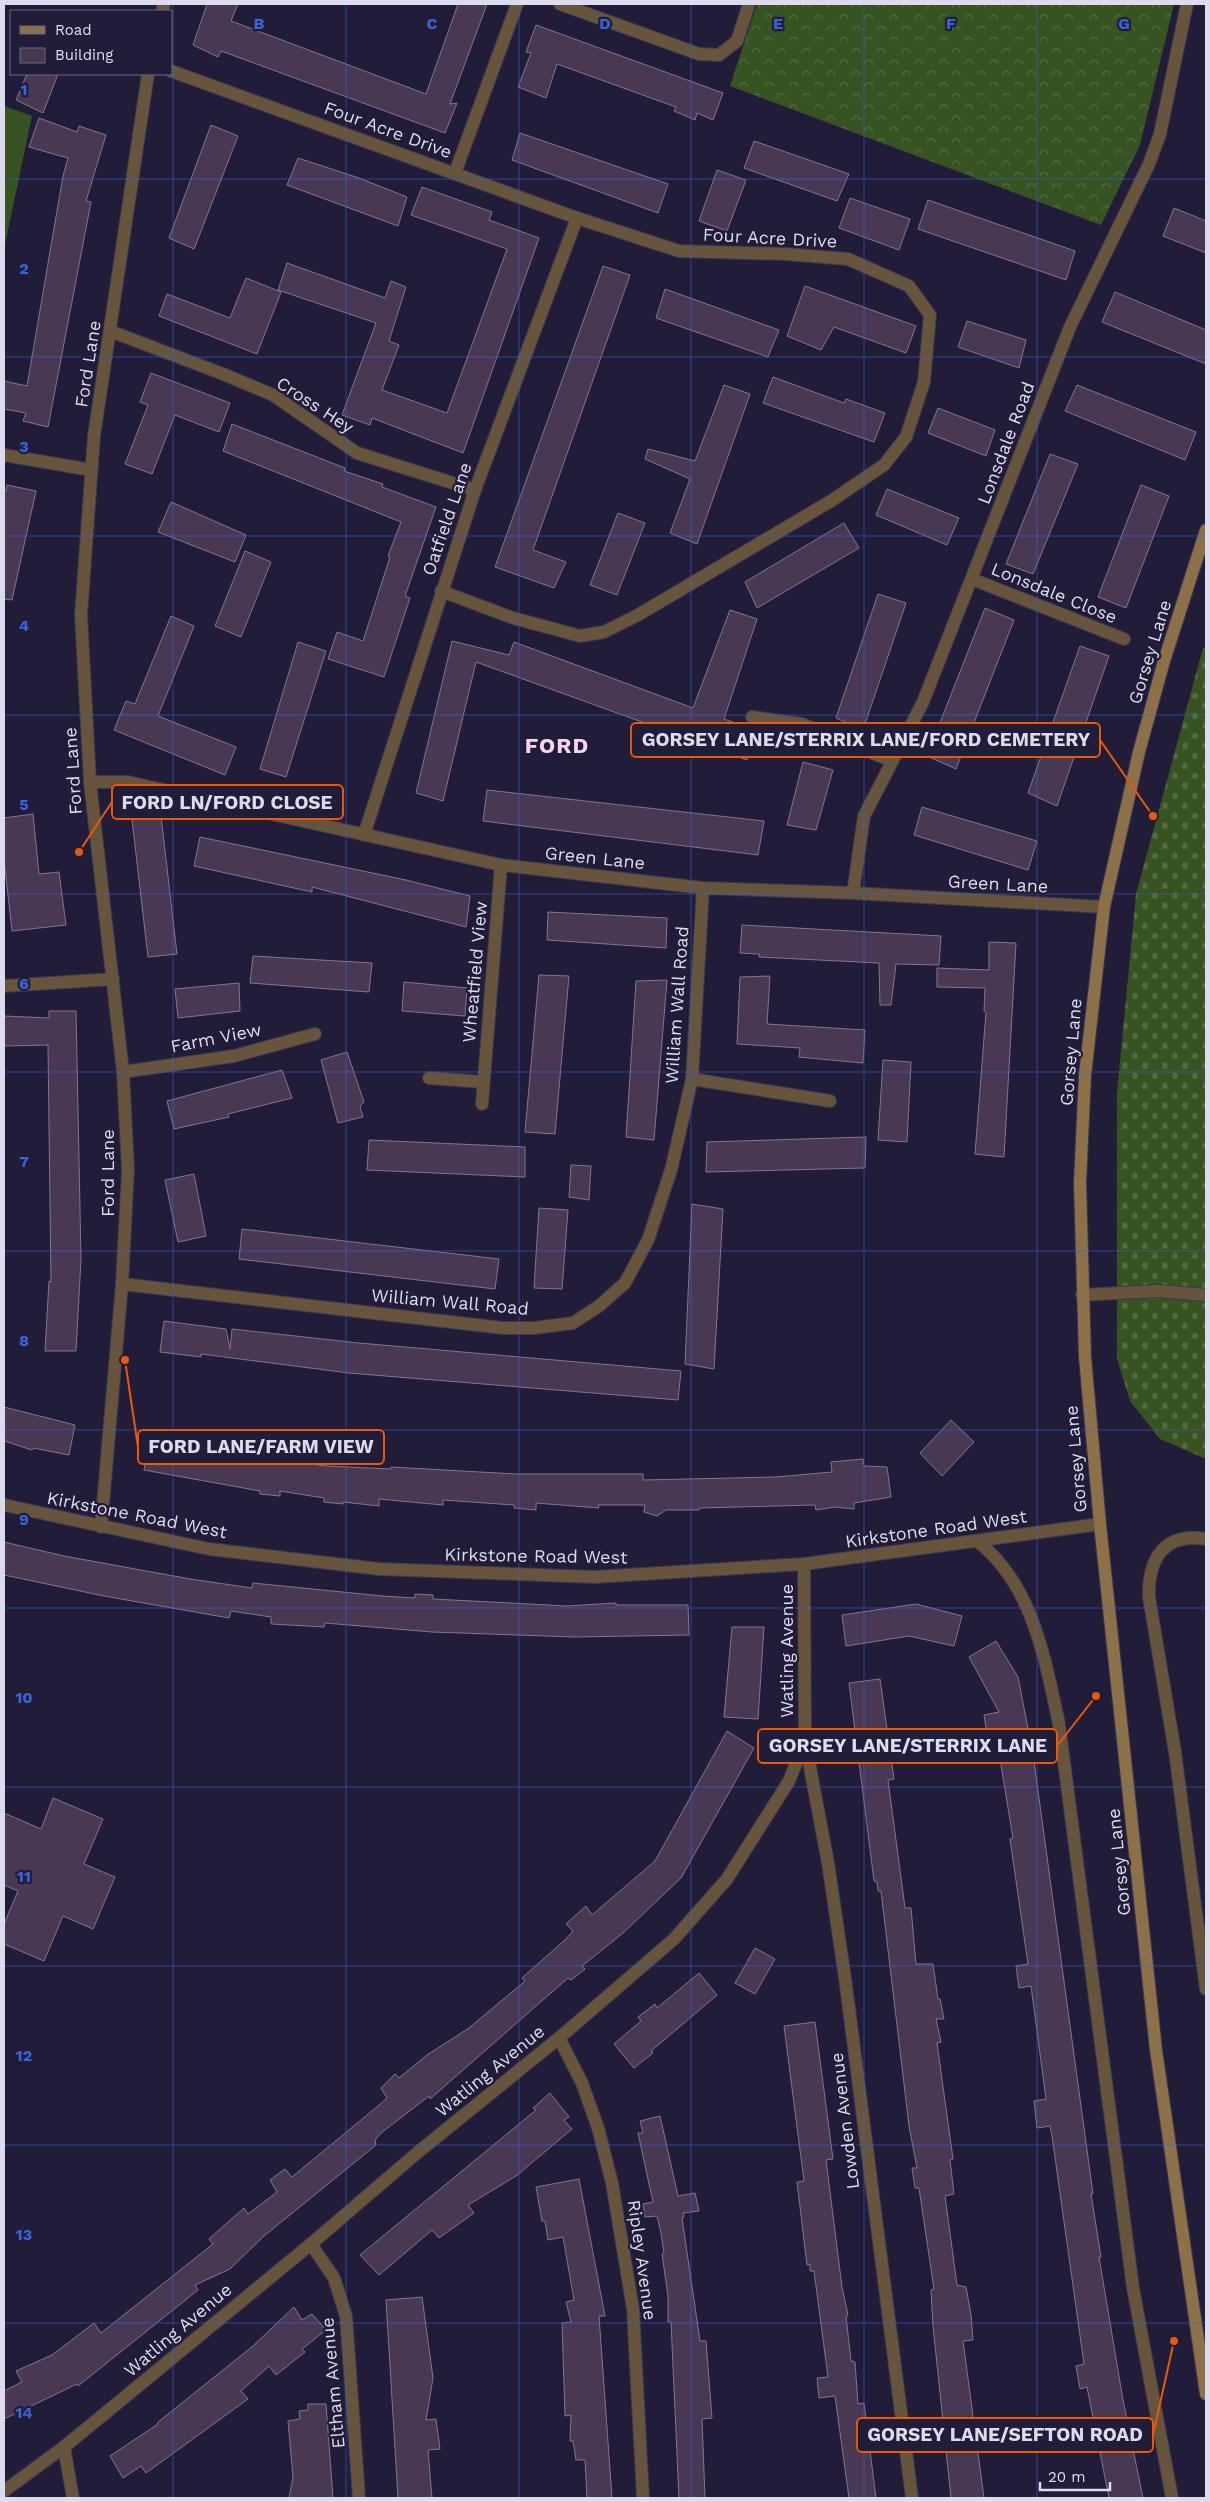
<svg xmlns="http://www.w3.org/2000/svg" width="1210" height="2502" font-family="'Work Sans',sans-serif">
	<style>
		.grass { fill: #375322 }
		.forest { fill: url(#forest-crowns) }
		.cemetery { fill: url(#cemetery-stones) }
		.building { fill: #493853; stroke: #867391 }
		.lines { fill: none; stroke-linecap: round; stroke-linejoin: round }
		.lane-casing { stroke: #3b3851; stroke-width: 14 }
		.street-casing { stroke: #3b3851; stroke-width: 14 }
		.secondary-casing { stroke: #3b3851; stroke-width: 14 }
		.lane { stroke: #66543c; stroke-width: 12 }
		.street { stroke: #66543c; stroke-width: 12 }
		.secondary { stroke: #8c7048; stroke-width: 12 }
		.grid { fill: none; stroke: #3a63db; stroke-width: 1; stroke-opacity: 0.55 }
		.labels { text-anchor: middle; stroke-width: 4.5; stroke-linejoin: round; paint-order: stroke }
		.street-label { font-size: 18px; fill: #dddcee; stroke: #211d38 }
		.district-label { font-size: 22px; font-weight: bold; letter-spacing: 1px; fill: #f9d4f5; stroke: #211d38 }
		.grid-label { font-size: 16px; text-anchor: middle; font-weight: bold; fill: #3a63db; stroke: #211d38; stroke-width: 4.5; stroke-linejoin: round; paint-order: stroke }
		.leader { fill: none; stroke: #e8590c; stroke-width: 2 }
		.callout-dot { fill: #e8590c; stroke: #211d38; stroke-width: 2 }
		.callout { fill: #211d38; stroke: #e8590c; stroke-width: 2 }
		.callout-label { font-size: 19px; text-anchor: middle; font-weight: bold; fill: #dddcee }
	</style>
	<defs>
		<pattern id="forest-crowns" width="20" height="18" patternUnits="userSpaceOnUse" patternTransform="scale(1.25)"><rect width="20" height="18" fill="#375322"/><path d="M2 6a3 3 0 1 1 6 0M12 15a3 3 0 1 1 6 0" fill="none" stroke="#546b42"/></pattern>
		<pattern id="cemetery-stones" width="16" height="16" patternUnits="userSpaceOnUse" patternTransform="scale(1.25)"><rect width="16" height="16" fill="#375322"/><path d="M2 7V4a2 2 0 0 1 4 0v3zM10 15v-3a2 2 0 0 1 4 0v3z" fill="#546b42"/></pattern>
	</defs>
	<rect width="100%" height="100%" fill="#211d38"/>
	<!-- grass -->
	<path class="grass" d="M4 106 32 116 4 249Z"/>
	<!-- forest -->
	<path class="forest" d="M757 4H1174L1140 145 1101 225 730 86Z"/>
	<!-- cemetery -->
	<path class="cemetery" d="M1206 647V1459L1160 1439 1130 1401 1117 1359V1093L1136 894 1203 648Z"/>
	<!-- building -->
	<g class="building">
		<path d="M207 4H238L231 21 426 94 458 4H487L450 104 457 103 445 133 221 51 218 57 193 45Z"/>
		<path d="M536 25 723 93 713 120 697 113 695 120 674 111 676 107 557 64 546 98 518 87 531 53 526 52Z"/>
		<path d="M27 74H58L43 113 16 100Z"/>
		<path d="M39 118 77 132 79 126 106 135 86 201 91 202 48 427 23 421 26 413 4 409V381L27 386 63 176 68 158 29 147Z"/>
		<path d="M211 125 238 136 194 249 169 238Z"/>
		<path d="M520 133 668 184 658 213 512 160Z"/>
		<path d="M754 141 849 174 837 201 744 168Z"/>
		<path d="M298 158 359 178 407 197 398 226 287 185Z"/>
		<path d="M717 170 746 180 727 231 699 221Z"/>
		<path d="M422 187 492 212 489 220 539 238 463 453 372 418 370 425 342 415 376 323 278 290 287 263 385 298 391 281 406 287 389 341 399 345 382 390 447 413 507 249 411 215Z"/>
		<path d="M850 198 910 219 899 250 839 228Z"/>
		<path d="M928 200 1075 251 1066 280 918 229Z"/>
		<path d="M1174 208 1206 221V253L1163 236Z"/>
		<path d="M603 266 630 275 533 550 566 562 554 588 495 567Z"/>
		<path d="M246 278 281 292 257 354 159 316 167 294 230 318Z"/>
		<path d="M805 286 916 326 906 353 834 327 821 350 787 336Z"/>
		<path d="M665 289 779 330 768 357 656 318Z"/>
		<path d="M1115 292 1206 330V364L1102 322Z"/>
		<path d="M967 321 1026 340 1019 368 958 347Z"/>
		<path d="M151 373 230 403 219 432 175 415 152 474 125 464 148 405 140 402Z"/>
		<path d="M773 377 844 403 846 399 885 413 874 442 763 403Z"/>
		<path d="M724 385 750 394 697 544 670 533 690 479 645 459 648 449 695 461Z"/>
		<path d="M1077 385 1196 432 1185 460 1065 411Z"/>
		<path d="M938 408 995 430 986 456 928 433Z"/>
		<path d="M232 424 345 468 344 471 383 484 382 487 436 507 405 596 410 598 384 677 328 659 337 632 363 641 390 557 388 556 401 522 223 451Z"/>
		<path d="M1050 454 1078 464 1033 574 1006 564Z"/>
		<path d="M7 485 36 491 12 600 4 599V491H6Z"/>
		<path d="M1141 485 1169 496 1126 608 1098 597Z"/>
		<path d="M887 489 959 518 947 545 876 515Z"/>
		<path d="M171 502 246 535 235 562 158 532Z"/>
		<path d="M618 513 645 523 617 595 590 585Z"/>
		<path d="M844 523 859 548 757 608 745 582Z"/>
		<path d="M245 551 271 562 241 637 215 626Z"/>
		<path d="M878 594 906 603 863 730 836 718Z"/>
		<path d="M985 608 1014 620 956 769 927 756Z"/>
		<path d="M730 610 757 619 724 719 758 731 747 760 476 662 443 801 416 793 452 641 509 655 514 642 693 708Z"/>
		<path d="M171 616 194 626 158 716 236 747 225 775 114 730 126 701 135 704Z"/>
		<path d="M298 642 326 651 286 777 260 769Z"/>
		<path d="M1080 646 1109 656 1057 806 1028 793Z"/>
		<path d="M803 762 833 770 816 830 787 825Z"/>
		<path d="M487 790 764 821 758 855 483 821Z"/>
		<path d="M922 807 1037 841 1028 870 914 835Z"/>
		<path d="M33 814 39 874 59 872 66 925 12 931 4 859V818Z"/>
		<path d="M161 816 177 954 148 957 132 820Z"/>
		<path d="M200 837 406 880 470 896 466 927 312 887V892L194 866Z"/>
		<path d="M548 912 667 918 666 948 547 940Z"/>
		<path d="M742 925 941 936 939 965 896 964 891 1005H880L879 963 759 957V954L740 953Z"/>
		<path d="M989 942 1016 943 1004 1157 975 1154 986 1012 984 1011 985 988 937 987V968L989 970Z"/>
		<path d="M253 956 372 963 369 992 250 983Z"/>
		<path d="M539 975 569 976 555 1134 525 1132Z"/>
		<path d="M770 976 767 1024 865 1030 863 1063 799 1057 800 1048 737 1044 740 977Z"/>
		<path d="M667 980 654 1140 626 1137 636 981Z"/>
		<path d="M404 982 467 988 465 1016 402 1011Z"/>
		<path d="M239 983 240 1011 178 1018 175 989Z"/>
		<path d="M49 1011H76L81 1259 76 1351H45L49 1281 51 1282 48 1045 4 1046V1016L49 1018Z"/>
		<path d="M347 1052 364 1102 360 1106 363 1117 338 1123 321 1060Z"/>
		<path d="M883 1060 911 1062 907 1142 878 1140Z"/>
		<path d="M282 1070 292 1098 228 1114 229 1117 174 1129 167 1101Z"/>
		<path d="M866 1137 865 1168 706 1172 707 1142Z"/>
		<path d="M369 1140 525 1147V1177L367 1170Z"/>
		<path d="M571 1165 591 1166 589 1200 569 1197Z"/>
		<path d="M194 1174 206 1236 178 1242 165 1180Z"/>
		<path d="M692 1204 723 1209 714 1369 685 1364Z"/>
		<path d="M539 1208 568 1210 562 1289 534 1288Z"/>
		<path d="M242 1229 499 1259 495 1289 239 1259Z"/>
		<path d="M164 1321 226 1329 230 1349 232 1329 359 1343 681 1371 678 1400 349 1373 201 1354V1357L160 1352Z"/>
		<path d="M4 1407 75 1425 69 1455 33 1448 32 1450 4 1441Z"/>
		<path d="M951 1420 974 1442 942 1476 920 1453Z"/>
		<path d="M149 1439 234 1454 236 1444 259 1448 257 1457 326 1466 391 1469V1467L516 1474H643V1480L776 1477 832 1472 831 1462 863 1459 864 1466 887 1467 891 1497 854 1503V1509L835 1507 816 1510 815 1505 699 1508V1510H666L657 1516 644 1512 645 1505H598L599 1508 536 1503V1510L514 1508V1505L443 1500V1505L379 1499V1506L343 1502V1504L324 1502V1498L280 1491V1496L260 1494V1491L144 1470Z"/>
		<path d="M4 1542 64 1556 190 1579 252 1588 253 1583 382 1596 415 1598V1594L433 1595V1599L567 1606 616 1603V1605H688L689 1635 574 1637 432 1632 325 1623 324 1627 271 1624V1617L231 1611 229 1618 104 1596 4 1575Z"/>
		<path d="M916 1604 962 1616 954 1646 909 1636 846 1646 842 1615Z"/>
		<path d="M732 1627H764L758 1719 724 1717Z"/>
		<path d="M996 1641 1018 1677 1033 1754 1093 2194H1091L1101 2257H1099L1123 2400 1143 2498H1109L1087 2387 1080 2389 1076 2366 1084 2364 1052 2136 1050 2126 1037 2128 1034 2101 1046 2099 1031 1986 1019 1988 1016 1966 1028 1964 1010 1839 1013 1838 1000 1759 991 1761 984 1715 999 1712 969 1657Z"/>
		<path d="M880 1679 894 1779 888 1780 905 1908H911L916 1964H933L938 1999H940L944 2019H936L941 2042 937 2043 953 2159 950 2160 954 2194 945 2196 957 2285 966 2287 971 2315 973 2340 963 2341 984 2498H951L933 2326 931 2290 934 2289 919 2188H915L912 2168H917L909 2126 881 1891H878L877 1882 874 1881 849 1683Z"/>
		<path d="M727 1731 754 1748 681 1878 623 1933 582 1966 585 1969 571 1980 568 1978 430 2099 429 2096 381 2133 375 2140 376 2145 264 2236 230 2269 195 2285 198 2290 78 2386 77 2384 4 2419V2391L22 2382 16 2371 52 2355 94 2323 101 2333 213 2244 209 2239 244 2208 248 2214 277 2192 270 2180 285 2169 292 2177 378 2106 387 2098 381 2088 395 2074 399 2078 427 2055 469 2028 525 1981 522 1978 566 1939 573 1931 566 1924 586 1906 592 1915 655 1861Z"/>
		<path d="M53 1798 103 1819 84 1864 115 1877 93 1929 63 1916 44 1961 4 1944V1924L18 1891 4 1885V1813L41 1829Z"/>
		<path d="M755 1948 775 1959 755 1994 735 1983Z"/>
		<path d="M699 1973 717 1995 651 2051 653 2053 634 2068 614 2044 641 2021 638 2017 655 2004 657 2008Z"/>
		<path d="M815 2022 833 2159 826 2160 842 2287 848 2315 846 2316 851 2361 855 2362 858 2404 864 2403 876 2498H849L835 2396 819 2398 817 2378 828 2377 814 2271H810V2264L807 2265 797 2182 804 2181 784 2026Z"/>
		<path d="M550 2093 569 2117 564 2120 572 2129 516 2176 468 2205 474 2213 439 2238 432 2230 379 2275 360 2255 536 2110 533 2108Z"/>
		<path d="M660 2116 678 2196 695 2193 699 2211 683 2213 684 2217 682 2218 700 2341H706L712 2418 702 2419 705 2498H679L671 2322H668V2296L662 2254 664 2253 661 2233 657 2216 645 2217 643 2204 653 2202 638 2133H643L640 2121Z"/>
		<path d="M579 2179 605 2316H599L612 2498H587L585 2460H576L573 2441H570L571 2415 565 2416 562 2323 571 2322 566 2302 574 2300 563 2237 548 2240 545 2221H542L536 2187Z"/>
		<path d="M422 2297 433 2378 426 2420 436 2419 440 2449 428 2450 432 2498H398L386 2300Z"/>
		<path d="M294 2307 302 2320 312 2314 326 2330 302 2349 305 2352 276 2375 269 2366 241 2391 248 2399 146 2473 141 2466 123 2478 110 2456 158 2424 157 2423 253 2346Z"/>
		<path d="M308 2404H326L333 2498H289L293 2477 288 2421 300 2419 299 2411 308 2410Z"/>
	</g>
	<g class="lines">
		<defs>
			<g id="lane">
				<path d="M4 455 91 470"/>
				<path d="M1082 1295 1158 1291 1206 1295"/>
			</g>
			<g id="street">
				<path d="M560 4 699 54 719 55 737 41 749 4"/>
				<path d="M162 11 164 4"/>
				<path d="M171 71 577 218 679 251 785 254 848 259 909 286 930 315 924 382 906 437 884 465 831 501 638 615 604 632 580 636 513 618 441 591"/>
				<path d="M455 173 517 4"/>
				<path d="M110 331 223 374 273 395 357 453 475 490"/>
				<path d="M972 579 1124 639"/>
				<path d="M752 717 802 724 892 761"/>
				<path d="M90 782H128L501 865 703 888 853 893 1104 907"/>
				<path d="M364 835 475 490 577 218"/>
				<path d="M853 893 864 816 923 702 1070 327 1149 164 1160 134 1187 4"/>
				<path d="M4 986 113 979"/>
				<path d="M123 1072 234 1056 315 1034"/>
				<path d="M429 1078 483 1082"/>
				<path d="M692 1079 830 1101"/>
				<path d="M482 1104 501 865"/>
				<path d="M122 1284 503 1328H534L573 1323 599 1306 625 1283 648 1240 671 1170 692 1079 703 888"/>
				<path d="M4 1505 209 1549 379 1569 595 1577 804 1564 1100 1524"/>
				<path d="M101 1527 122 1284 128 1170 123 1072 90 782 81 615 94 436 148 74"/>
				<path d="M1206 1539C1164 1532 1148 1559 1149 1597L1175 1752 1206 1989"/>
				<path d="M977 1541C1033 1584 1045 1660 1059 1724L1133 2288 1172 2498"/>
				<path d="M805 1741 828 1863 845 1978 912 2498"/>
				<path d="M559 2038 582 2083 598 2128 612 2183 633 2309 643 2498"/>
				<path d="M311 2244 334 2278 346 2316 359 2498"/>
				<path d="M64 2447 73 2498"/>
				<path d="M4 2491 64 2447 311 2244 417 2153 559 2038 674 1939 727 1879 789 1781 805 1741 804 1564"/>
			</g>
			<path id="secondary" d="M1206 530 1164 661 1139 752 1104 907 1085 1075 1080 1183 1085 1357 1100 1524 1156 2050 1206 2394"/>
		</defs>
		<!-- lane casing -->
		<use href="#lane" class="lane-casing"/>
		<!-- street casing -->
		<use href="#street" class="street-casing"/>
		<!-- secondary casing -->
		<use href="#secondary" class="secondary-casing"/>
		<!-- lane -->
		<use href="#lane" class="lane"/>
		<!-- street -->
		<use href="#street" class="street"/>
		<!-- secondary -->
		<use href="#secondary" class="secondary"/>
	</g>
	<!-- grid -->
	<path class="grid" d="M173 4V2498M346 4V2498M519 4V2498M691 4V2498M864 4V2498M1037 4V2498M4 179H1206M4 357H1206M4 536H1206M4 715H1206M4 894H1206M4 1072H1206M4 1251H1206M4 1430H1206M4 1608H1206M4 1787H1206M4 1966H1206M4 2145H1206M4 2323H1206"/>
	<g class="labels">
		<!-- street labels -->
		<g class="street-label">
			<text transform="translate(388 130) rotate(20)" y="6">Four Acre Drive</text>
			<text transform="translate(770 238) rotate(3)" y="6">Four Acre Drive</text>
			<text transform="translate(88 364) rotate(-81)" y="6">Ford Lane</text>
			<text transform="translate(315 405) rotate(33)" y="6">Cross Hey</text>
			<text transform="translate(1006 443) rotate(-69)" y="6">Lonsdale Road</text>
			<text transform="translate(447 519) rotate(-71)" y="6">Oatfield Lane</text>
			<text transform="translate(1054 593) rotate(22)" y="6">Lonsdale Close</text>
			<text transform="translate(1150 652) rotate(-73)" y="6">Gorsey Lane</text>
			<text transform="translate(73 771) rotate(-94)" y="6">Ford Lane</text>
			<text transform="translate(595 858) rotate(6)" y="6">Green Lane</text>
			<text transform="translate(998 884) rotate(3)" y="6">Green Lane</text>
			<text transform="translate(475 972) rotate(-85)" y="6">Wheatfield View</text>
			<text transform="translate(677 1005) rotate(-86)" y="6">William Wall Road</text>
			<text transform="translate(216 1038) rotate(-11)" y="6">Farm View</text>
			<text transform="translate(1071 1052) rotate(-85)" y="6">Gorsey Lane</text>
			<text transform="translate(108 1173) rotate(-90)" y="6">Ford Lane</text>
			<text transform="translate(450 1302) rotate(5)" y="6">William Wall Road</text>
			<text transform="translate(1076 1459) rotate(-95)" y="6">Gorsey Lane</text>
			<text transform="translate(137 1515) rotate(11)" y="6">Kirkstone Road West</text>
			<text transform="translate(936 1529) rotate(-8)" y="6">Kirkstone Road West</text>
			<text transform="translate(536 1556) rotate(1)" y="6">Kirkstone Road West</text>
			<text transform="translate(787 1651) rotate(-90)" y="6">Watling Avenue</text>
			<text transform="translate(1119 1862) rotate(-96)" y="6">Gorsey Lane</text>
			<text transform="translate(490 2071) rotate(-39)" y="6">Watling Avenue</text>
			<text transform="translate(845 2121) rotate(-97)" y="6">Lowden Avenue</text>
			<text transform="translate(642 2260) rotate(82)" y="6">Ripley Avenue</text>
			<text transform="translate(178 2330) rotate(-40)" y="6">Watling Avenue</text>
			<text transform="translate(333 2383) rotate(-95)" y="6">Eltham Avenue</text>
		</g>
		<!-- district labels -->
		<g class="district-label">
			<text x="557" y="753">FORD</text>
		</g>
	</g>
	<g class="grid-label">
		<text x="259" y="29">B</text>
		<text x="432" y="29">C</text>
		<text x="605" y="29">D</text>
		<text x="778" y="29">E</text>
		<text x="951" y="29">F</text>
		<text x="1124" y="29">G</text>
		<text x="24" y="95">1</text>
		<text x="24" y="274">2</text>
		<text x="24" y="452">3</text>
		<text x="24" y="631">4</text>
		<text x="24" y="810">5</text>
		<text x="24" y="989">6</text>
		<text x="24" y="1167">7</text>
		<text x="24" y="1346">8</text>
		<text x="24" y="1525">9</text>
		<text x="24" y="1703">10</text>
		<text x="24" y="1882">11</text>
		<text x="24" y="2061">12</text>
		<text x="24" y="2240">13</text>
		<text x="24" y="2418">14</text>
	</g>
	<!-- callouts -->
	<path class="leader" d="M1153 816L1100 740M79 852L112 802M125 1360L138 1447M1096 1696L1057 1746M1174 2341L1153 2435"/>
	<g class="callout-dot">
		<circle cx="1153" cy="816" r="5"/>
		<circle cx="79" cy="852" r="5"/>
		<circle cx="125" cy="1360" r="5"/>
		<circle cx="1096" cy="1696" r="5"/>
		<circle cx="1174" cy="2341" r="5"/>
	</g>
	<g class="callout">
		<rect x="631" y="723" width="469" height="34" rx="5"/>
		<rect x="112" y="785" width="231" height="34" rx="5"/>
		<rect x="138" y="1430" width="246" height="34" rx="5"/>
		<rect x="758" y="1729" width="299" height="34" rx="5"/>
		<rect x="857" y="2418" width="296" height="34" rx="5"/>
	</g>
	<g class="callout-label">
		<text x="866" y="746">GORSEY LANE/STERRIX LANE/FORD CEMETERY</text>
		<text x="227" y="809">FORD LN/FORD CLOSE</text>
		<text x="261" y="1453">FORD LANE/FARM VIEW</text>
		<text x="908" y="1752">GORSEY LANE/STERRIX LANE</text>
		<text x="1005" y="2441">GORSEY LANE/SEFTON ROAD</text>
	</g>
	<!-- border -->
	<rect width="1210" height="2502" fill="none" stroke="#dddcee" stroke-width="10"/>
	<!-- legend -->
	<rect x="10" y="10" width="162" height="65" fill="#211d38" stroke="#6c6981"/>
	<rect x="20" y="26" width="25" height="8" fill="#8c7048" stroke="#6c6981"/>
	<text x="55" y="35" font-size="15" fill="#dddcee">Road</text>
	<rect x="20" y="48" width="25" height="15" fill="#493853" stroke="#6c6981"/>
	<text x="55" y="60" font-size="15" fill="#dddcee">Building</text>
	<!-- scale -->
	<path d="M1040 2482v8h70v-8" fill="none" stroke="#dddcee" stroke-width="2.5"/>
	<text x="1048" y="2482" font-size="15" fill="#dddcee" stroke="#211d38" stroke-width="4" paint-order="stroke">20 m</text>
</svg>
